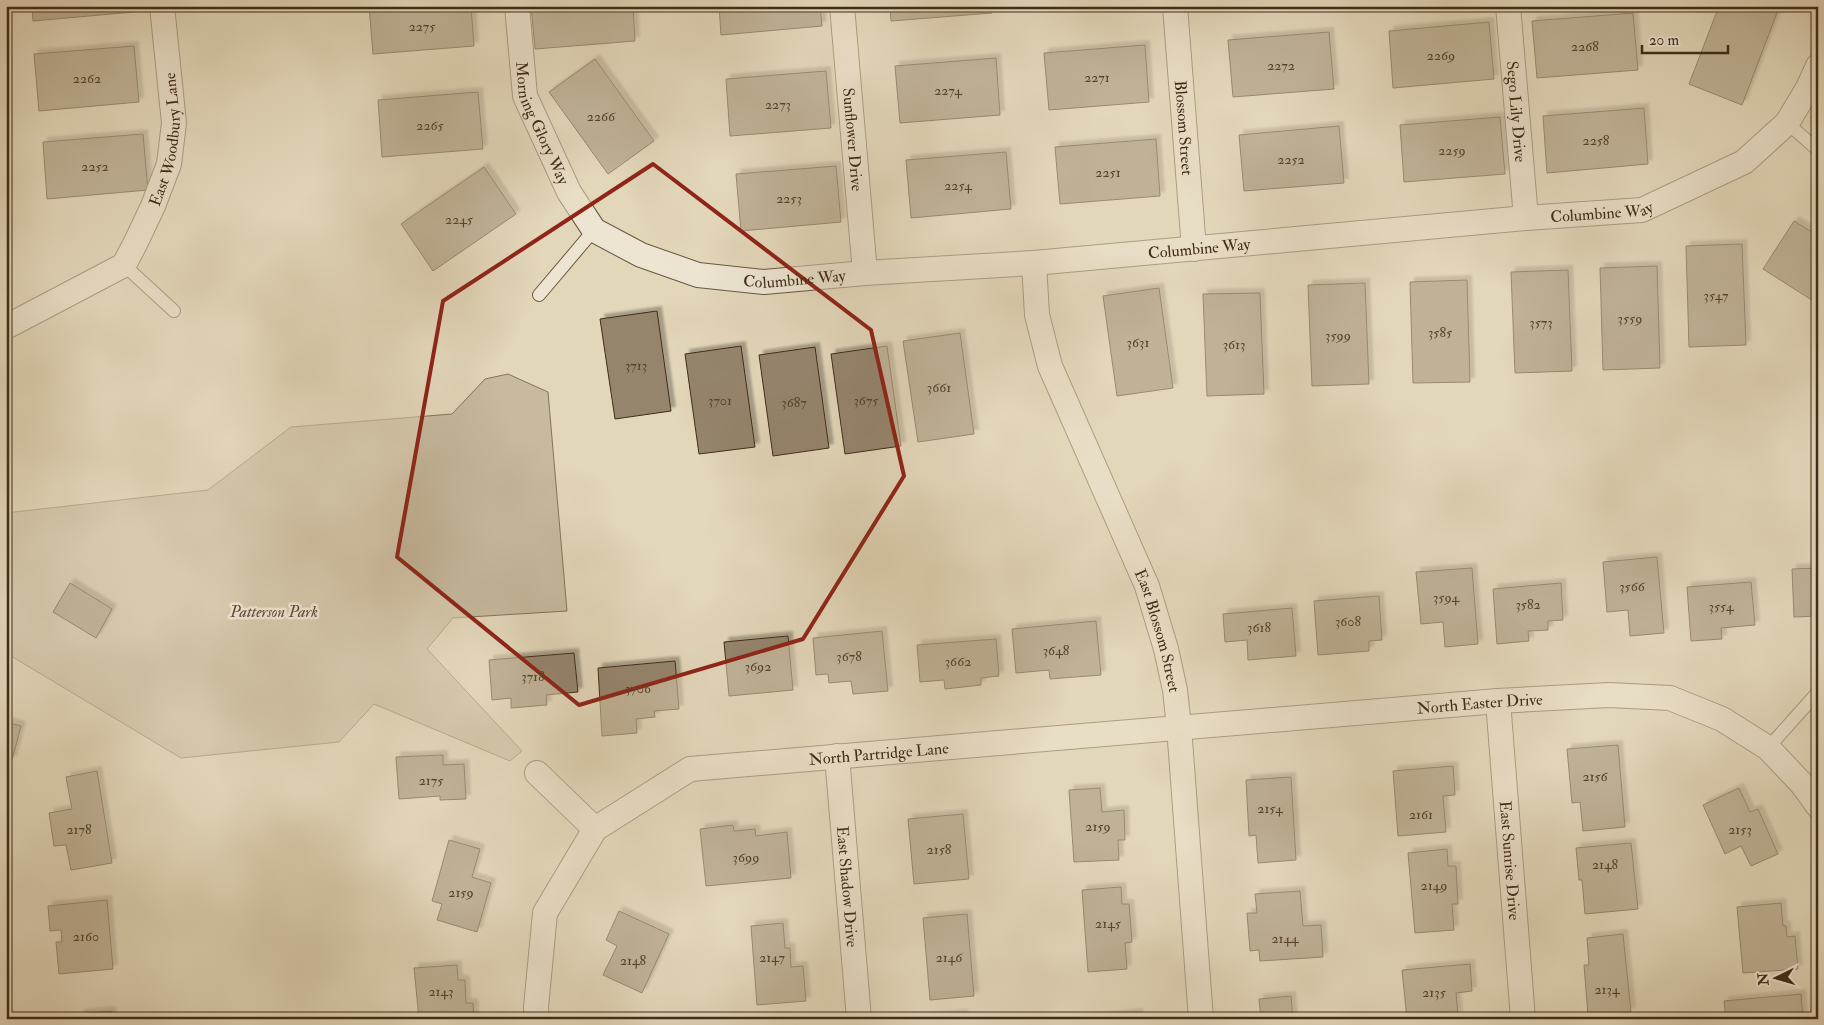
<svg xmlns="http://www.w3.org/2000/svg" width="1824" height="1025" font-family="'IM FELL Double Pica',serif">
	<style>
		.green { fill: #c7ba9f; stroke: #84735c }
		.building { fill: #95856d; stroke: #402c19; filter: url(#shadow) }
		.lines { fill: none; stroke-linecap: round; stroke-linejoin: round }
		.service-casing { stroke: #695741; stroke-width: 14 }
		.minor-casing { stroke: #695741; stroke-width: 26 }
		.service { stroke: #ede5d2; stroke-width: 12 }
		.minor { stroke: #ede5d2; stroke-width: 24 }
		.marked { fill: none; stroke: #8f2418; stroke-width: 4; stroke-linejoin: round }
		.labels { text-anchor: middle; stroke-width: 5; stroke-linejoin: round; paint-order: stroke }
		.number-label { font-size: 14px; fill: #55422e }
		.street-label { font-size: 16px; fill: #402c19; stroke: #ede5d2 }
		.park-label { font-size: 16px; font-style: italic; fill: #5b4834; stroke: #ede5d2 }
	</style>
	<defs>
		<filter id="shadow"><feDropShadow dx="4.5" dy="-4.5" stdDeviation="1" flood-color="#0004"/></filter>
	</defs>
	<rect width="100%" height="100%" fill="#e3d7ba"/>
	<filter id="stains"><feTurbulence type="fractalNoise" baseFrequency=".004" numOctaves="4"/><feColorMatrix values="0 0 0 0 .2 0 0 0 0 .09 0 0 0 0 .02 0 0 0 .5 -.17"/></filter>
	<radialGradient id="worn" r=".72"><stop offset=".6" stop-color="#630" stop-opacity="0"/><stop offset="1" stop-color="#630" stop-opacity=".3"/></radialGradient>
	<!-- green -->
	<path class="green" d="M508 374 548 392 567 611 453 618 427 649 522 751 510 761 374 704 339 742 181 758 6 653V513L208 490 291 427 452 414 485 379Z"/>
	<!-- building -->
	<g class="building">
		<path d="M32 6H133L134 12 33 21Z"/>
		<path d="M369 6H471L474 46 373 54Z"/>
		<path d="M531 6H633L635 41 535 49Z"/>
		<path d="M719 6H820L822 26 721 35Z"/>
		<path d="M890 6H991L992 13 891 21Z"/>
		<path d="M1719 6H1769L1778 10 1742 105 1689 84Z"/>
		<path d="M1633 13 1638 70 1537 78 1532 21Z"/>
		<path d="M1489 22 1494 79 1393 88 1389 31Z"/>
		<path d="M1329 32 1334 89 1233 97 1228 40Z"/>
		<path d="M1145 45 1149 102 1049 110 1044 53Z"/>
		<path d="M134 46 139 102 39 111 34 54Z"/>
		<path d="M996 58 1000 115 900 123 895 66Z"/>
		<path d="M595 59 654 141 608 174 549 92Z"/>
		<path d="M826 71 831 128 730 136 726 79Z"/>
		<path d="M478 92 483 149 382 157 378 100Z"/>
		<path d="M1644 108 1648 164 1547 173 1543 116Z"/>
		<path d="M1500 117 1505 174 1404 182 1400 125Z"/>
		<path d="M1339 126 1344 183 1244 191 1239 135Z"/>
		<path d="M143 134 148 190 47 199 43 142Z"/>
		<path d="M1156 139 1160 196 1060 204 1055 147Z"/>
		<path d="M1006 152 1011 209 911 218 906 160Z"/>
		<path d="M836 166 841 222 741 231 736 174Z"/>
		<path d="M484 167 516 214 433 271 401 224Z"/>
		<path d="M1794 221 1818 236V304L1763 269Z"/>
		<path d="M1742 244 1746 345 1689 347 1686 246Z"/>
		<path d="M1657 266 1660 368 1603 370 1600 268Z"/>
		<path d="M1568 270 1572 371 1515 373 1511 272Z"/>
		<path d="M1467 280 1470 382 1413 383 1410 282Z"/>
		<path d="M1365 283 1369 384 1312 386 1308 285Z"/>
		<path d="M1159 288 1173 388 1117 396 1103 296Z"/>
		<path d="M1260 293 1264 394 1207 396 1203 294Z"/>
		<path d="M657 311 671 411 615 419 600 319Z"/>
		<path d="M960 333 974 434 918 442 903 341Z"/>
		<path d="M741 346 755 447 699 454 685 354Z"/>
		<path d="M887 346 901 446 845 454 831 354Z"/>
		<path d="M815 347 829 448 773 456 759 355Z"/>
		<path d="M1657 557 1664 633 1630 636 1628 610 1607 612 1603 562Z"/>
		<path d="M1472 568 1478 644 1445 647 1443 622 1421 624 1416 572Z"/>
		<path d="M1818 568V616L1794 617 1792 569Z"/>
		<path d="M1751 582 1755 625 1721 628 1722 639 1691 641 1687 587Z"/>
		<path d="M70 583 112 609 96 638 53 612Z"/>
		<path d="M1561 583 1563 620 1548 621V630L1528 631 1529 641 1497 644 1493 589Z"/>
		<path d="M1379 596 1382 640 1369 641V651L1318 655 1314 601Z"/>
		<path d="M1292 608 1296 656 1248 660 1247 640 1225 642 1223 614Z"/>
		<path d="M1096 621 1101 675 1050 679 1049 670 1016 673 1012 629Z"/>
		<path d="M882 631 888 691 853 694 851 681 829 683 828 674 816 675 813 638Z"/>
		<path d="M788 636 793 690 729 696 724 642Z"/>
		<path d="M996 639 999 676 981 678V685L945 689 944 680 920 682 917 645Z"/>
		<path d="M574 653 578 692 546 695 547 705 511 708V698L492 700 489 660Z"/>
		<path d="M675 661 679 709 654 711 655 717 636 719 637 733 602 736 598 668Z"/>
		<path d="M6 722 21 726 12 760 6 759Z"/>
		<path d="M1618 745 1625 827 1583 831 1580 802 1572 803 1567 749Z"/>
		<path d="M443 755V765L464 764 466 799 440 800V796L399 799 396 757Z"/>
		<path d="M1453 766 1455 795 1443 796 1446 832 1398 836 1393 771Z"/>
		<path d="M97 771 112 863 71 870 66 845 54 846 49 813 72 809 66 777Z"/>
		<path d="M1291 777 1296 860 1258 863 1256 835 1249 836 1246 780Z"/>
		<path d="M1100 788 1102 812 1124 810 1125 840H1118L1119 860 1074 862 1069 790Z"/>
		<path d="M1739 788 1750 812 1758 809 1778 854 1751 866 1741 846 1725 854 1703 805Z"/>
		<path d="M963 814 969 879 914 884 908 819Z"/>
		<path d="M733 825 734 831 755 829 756 836 787 832 791 878 706 886 700 829Z"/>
		<path d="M449 840 480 849 472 877 491 883 477 932 437 920 442 904 432 901Z"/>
		<path d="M1631 843 1638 909 1585 914 1582 880H1579L1576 848Z"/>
		<path d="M1447 849 1448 866H1456L1458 904H1452L1454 930 1415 933 1408 853Z"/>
		<path d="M1121 887 1122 904H1129L1132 942 1125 943 1127 969 1088 972 1082 890Z"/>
		<path d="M1300 891 1303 926 1321 925 1323 957 1260 961 1259 950 1250 951 1247 913H1257L1255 894Z"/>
		<path d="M107 900 113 969 59 974 56 942H62L61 930 50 931 48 906Z"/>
		<path d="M1781 903 1783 926H1786L1787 937 1795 936 1798 969 1743 973 1737 907Z"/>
		<path d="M619 911 669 934 642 993 603 975 617 946 606 940Z"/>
		<path d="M967 914 974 996 930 1000 923 918Z"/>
		<path d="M783 923 785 948H790L791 967 803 966 806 1001 757 1005 751 926Z"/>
		<path d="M1623 934 1631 1012 1588 1016 1584 965H1589L1587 938Z"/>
		<path d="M1470 964 1472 991 1456 993 1458 1015 1407 1019 1402 970Z"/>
		<path d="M457 965 458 980H465L466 1003H473L474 1019H419L414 968Z"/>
		<path d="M1801 994 1803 1019H1726L1724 1001Z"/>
		<path d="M1291 996 1293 1019H1261L1259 999Z"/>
		<path d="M111 1011 112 1019H80L79 1014Z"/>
		<path d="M1138 1013 1139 1019H1084Z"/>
		<path d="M963 1014V1019H923V1018Z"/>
	</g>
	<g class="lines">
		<defs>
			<g id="service">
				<path d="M1787 123 1818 150"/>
				<path d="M124 265 174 311"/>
				<path d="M539 295 594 230"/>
				<path d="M1768 748 1818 692"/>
			</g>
			<g id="minor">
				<path id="s1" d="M517 6 525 96 569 192 594 230 641 255 698 275 764 282 865 273 1034 263 1526 218 1642 210 1744 162 1787 123 1808 88 1818 66"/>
				<path id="s2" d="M842 6 865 273"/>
				<path id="s3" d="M1175 6 1194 249"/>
				<path id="s4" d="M1508 6 1526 218"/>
				<path id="s5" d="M1034 263 1037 315 1050 366 1147 586 1166 649 1175 690 1179 727 1201 1019"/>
				<path id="s6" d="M6 327 124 265 136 242 153 206 169 164 174 123 162 6"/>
				<path id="s7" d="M1498 701 1523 1019"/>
				<path id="s8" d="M837 756 859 1019"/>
				<path d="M537 773 595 829"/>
				<path id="s9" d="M537 1019 536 1007 545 913 595 829 690 769 1498 701 1609 695 1670 698 1722 719 1768 748 1802 784 1818 806"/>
			</g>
		</defs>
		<!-- service casing -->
		<use href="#service" class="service-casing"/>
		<!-- minor casing -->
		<use href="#minor" class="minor-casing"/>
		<!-- service -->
		<use href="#service" class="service"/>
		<!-- minor -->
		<use href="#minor" class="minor"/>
	</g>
	<!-- marked area -->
	<path d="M0 0H1824V1025H0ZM653 164 871 330 904 476 803 639 579 705 397 557 443 301Z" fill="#e3d7ba" fill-opacity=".55" fill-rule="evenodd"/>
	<path class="marked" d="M653 164 871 330 904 476 803 639 579 705 397 557 443 301Z"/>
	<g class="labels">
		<!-- number labels -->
		<g class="number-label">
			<text x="422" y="31">2275</text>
			<text x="1585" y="51">2268</text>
			<text x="1441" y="60">2269</text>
			<text x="1281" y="70">2272</text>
			<text x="1097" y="82">2271</text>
			<text x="87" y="83">2262</text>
			<text x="948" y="95">2274</text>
			<text x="778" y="109">2273</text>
			<text x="601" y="121">2266</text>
			<text x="430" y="130">2265</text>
			<text x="1596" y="145">2258</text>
			<text x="1452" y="155">2259</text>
			<text x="1291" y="164">2252</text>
			<text x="95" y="171">2252</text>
			<text x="1108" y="177">2251</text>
			<text x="958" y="190">2254</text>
			<text x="789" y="203">2253</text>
			<text x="459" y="224">2245</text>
			<text x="1716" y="300">3547</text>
			<text x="1630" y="323">3559</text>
			<text x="1541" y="327">3573</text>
			<text x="1440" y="337">3585</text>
			<text x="1338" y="340">3599</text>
			<text x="1138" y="347">3631</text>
			<text x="1234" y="349">3613</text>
			<text x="636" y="370">3713</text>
			<text x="939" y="392">3661</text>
			<text x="720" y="405">3701</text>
			<text x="866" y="405">3675</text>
			<text x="794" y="407">3687</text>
			<text x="1632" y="591">3566</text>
			<text x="1446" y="602">3594</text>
			<text x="1528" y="609">3582</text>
			<text x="1721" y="611">3554</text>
			<text x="1348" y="626">3608</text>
			<text x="1259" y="632">3618</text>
			<text x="1056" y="655">3648</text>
			<text x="849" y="661">3678</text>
			<text x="958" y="666">3662</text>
			<text x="758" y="671">3692</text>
			<text x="533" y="681">3718</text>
			<text x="638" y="693">3706</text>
			<text x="1595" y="781">2156</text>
			<text x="431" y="785">2175</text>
			<text x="1270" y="813">2154</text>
			<text x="1421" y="819">2161</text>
			<text x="1098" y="831">2159</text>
			<text x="79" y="834">2178</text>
			<text x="1740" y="834">2153</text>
			<text x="939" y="854">2158</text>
			<text x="746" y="862">3699</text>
			<text x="1605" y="869">2148</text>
			<text x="1434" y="890">2149</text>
			<text x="461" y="897">2159</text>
			<text x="1108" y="928">2145</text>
			<text x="86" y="941">2160</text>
			<text x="1285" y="943">2144</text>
			<text x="772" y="962">2147</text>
			<text x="949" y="962">2146</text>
			<text x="633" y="965">2148</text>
			<text x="1607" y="994">2134</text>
			<text x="441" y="996">2143</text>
			<text x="1434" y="997">2135</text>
		</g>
		<!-- street labels -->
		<g class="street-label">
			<text dy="6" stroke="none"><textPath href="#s4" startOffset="106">Sego Lily Drive</textPath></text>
			<text dy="6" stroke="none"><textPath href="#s1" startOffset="121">Morning Glory Way</textPath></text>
			<text dy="6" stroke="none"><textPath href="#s3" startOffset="122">Blossom Street</textPath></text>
			<text dy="6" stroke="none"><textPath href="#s6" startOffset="268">East Woodbury Lane</textPath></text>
			<text dy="6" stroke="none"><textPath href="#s2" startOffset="134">Sunflower Drive</textPath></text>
			<text dy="6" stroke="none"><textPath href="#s1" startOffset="1262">Columbine Way</textPath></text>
			<text dy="6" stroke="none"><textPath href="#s1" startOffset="858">Columbine Way</textPath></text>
			<text dy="6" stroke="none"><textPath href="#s1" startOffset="452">Columbine Way</textPath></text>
			<text dy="6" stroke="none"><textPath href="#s5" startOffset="391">East Blossom Street</textPath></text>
			<text dy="6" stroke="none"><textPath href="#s9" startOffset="1109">North Easter Drive</textPath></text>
			<text dy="6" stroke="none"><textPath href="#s9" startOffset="506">North Partridge Lane</textPath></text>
			<text dy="6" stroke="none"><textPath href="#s7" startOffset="160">East Sunrise Drive</textPath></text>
			<text dy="6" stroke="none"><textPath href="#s8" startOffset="131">East Shadow Drive</textPath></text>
		</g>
		<!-- park labels -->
		<g class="park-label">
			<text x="274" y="617">Patterson Park</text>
		</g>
	</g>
	<!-- margin -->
	<rect width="1824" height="1025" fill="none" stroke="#e3d7ba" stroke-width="25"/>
	<rect x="8" y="8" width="1809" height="1010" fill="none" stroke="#402c19" stroke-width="2.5"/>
	<rect x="12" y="12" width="1799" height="1000" fill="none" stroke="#402c19"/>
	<!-- north arrow -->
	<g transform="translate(1776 978) rotate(265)" stroke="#ede5d2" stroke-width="4" paint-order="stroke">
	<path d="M0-4L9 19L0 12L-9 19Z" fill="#402c19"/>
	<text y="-8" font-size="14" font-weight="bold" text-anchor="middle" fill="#402c19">N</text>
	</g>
	<!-- scale -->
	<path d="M1642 45v8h86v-8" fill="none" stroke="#402c19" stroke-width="2.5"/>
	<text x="1649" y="45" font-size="15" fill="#402c19" stroke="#ede5d2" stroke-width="4" paint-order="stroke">20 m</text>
	<rect width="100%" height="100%" filter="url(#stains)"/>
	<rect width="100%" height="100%" fill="url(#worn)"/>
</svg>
